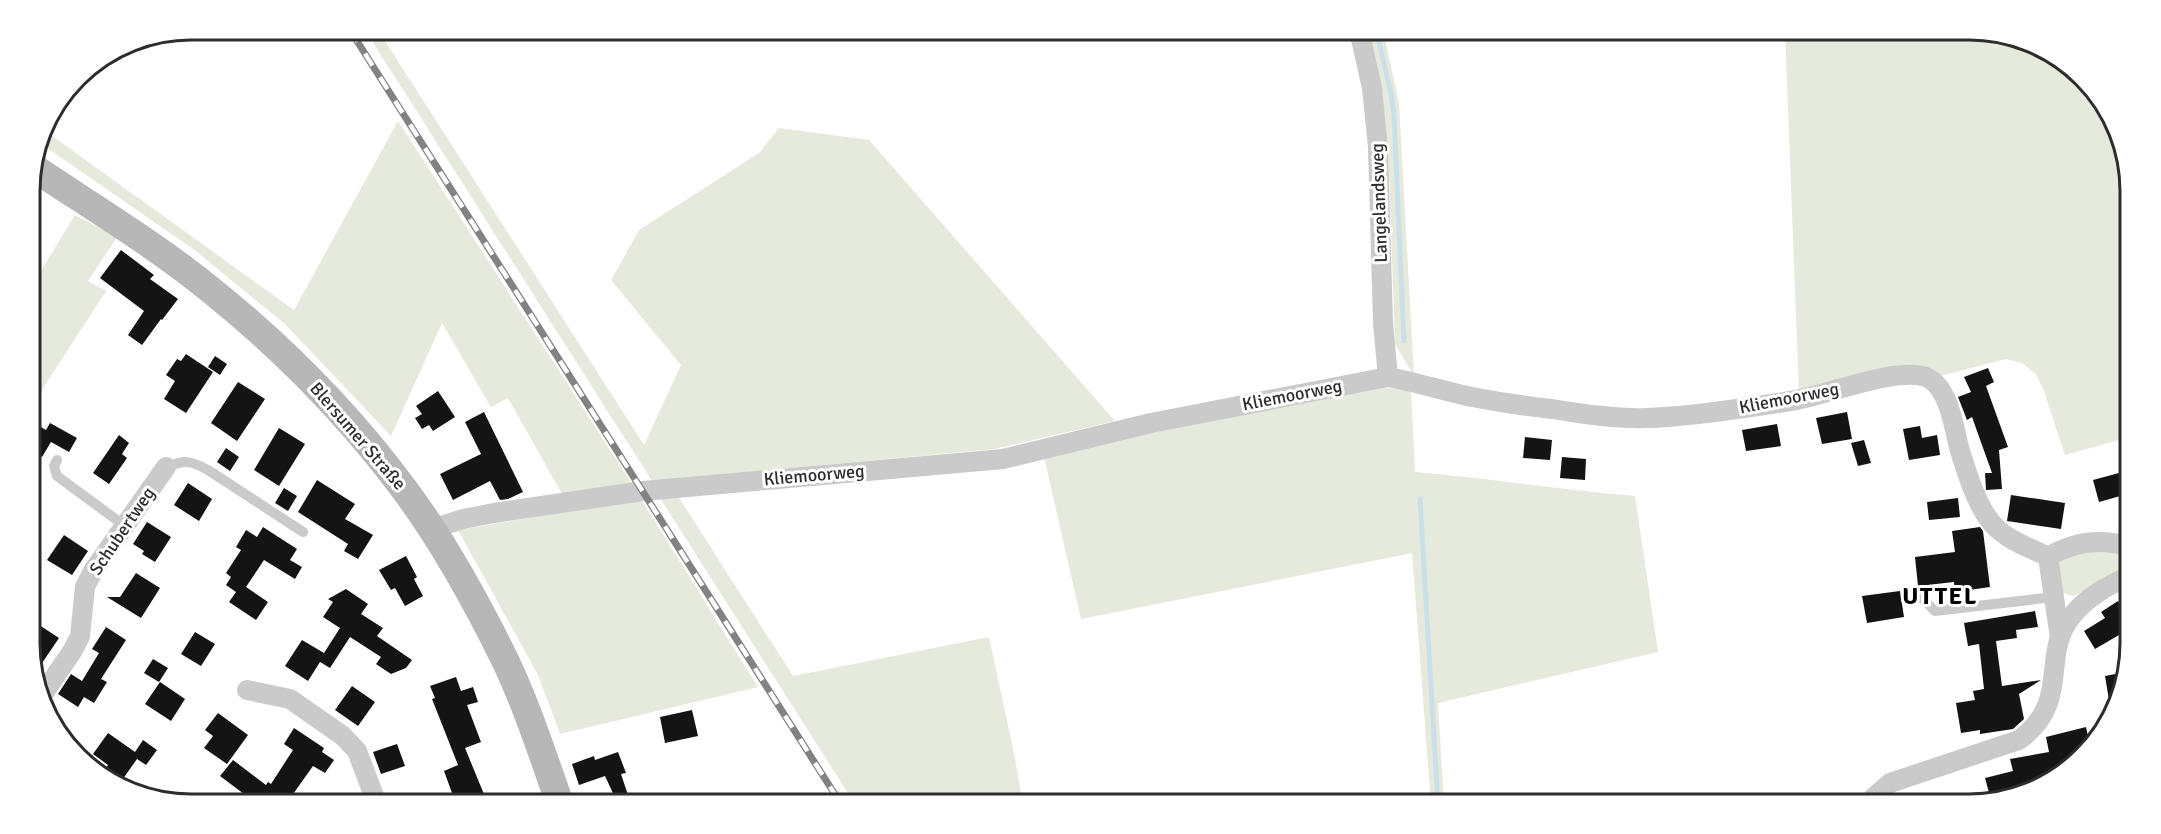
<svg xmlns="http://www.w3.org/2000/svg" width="2161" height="834" font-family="Signika,sans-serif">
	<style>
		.green { fill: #e5eadc }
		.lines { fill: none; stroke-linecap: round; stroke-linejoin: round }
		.stream { stroke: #cae0e8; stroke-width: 5 }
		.building { fill: #141414 }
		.service { stroke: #cacaca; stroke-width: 10 }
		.minor { stroke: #cacaca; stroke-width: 20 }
		.secondary { stroke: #b7b7b7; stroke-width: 28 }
		.rail-casing { stroke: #828282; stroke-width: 7 }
		.rail { stroke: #fff; stroke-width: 4.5; stroke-dasharray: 14; stroke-linecap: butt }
		.labels { text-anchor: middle; stroke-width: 6; stroke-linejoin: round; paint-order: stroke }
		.street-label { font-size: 18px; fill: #2d2d2d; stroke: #fff }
		.district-label { font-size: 24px; font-weight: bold; letter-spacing: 1.5px; fill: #000; stroke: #fff }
		.rim { fill: none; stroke: #2d2d2d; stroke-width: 3 }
	</style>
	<rect width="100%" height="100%" fill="#fff"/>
	<!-- green -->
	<g class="green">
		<path d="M365 30H378L644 445 681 365 611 280 639 230 759 153 779 128 869 140 1115 421 994 449 652 481Z"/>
		<path d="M1368 30H1383L1399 103 1414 376 1395 344 1388 143 1382 93Z"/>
		<path d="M1785 30H1970L2022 39 2091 85 2130 170V437L2065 455 2044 391 2036 374 2022 363 2006 359 1936 377 1799 392Z"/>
		<path d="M398 121 632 484 562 494 508 398 491 407 442 323 391 436 285 324 193 249 40 143 44 130 294 310Z"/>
		<path d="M75 215 117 237 88 281 106 291 32 405 31 287Z"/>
		<path d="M1384 388 1411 389 1415 472C1488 478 1561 490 1635 496L1658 652 1438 703 1444 804H1431L1412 553 1081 619 1044 457 1151 431Z"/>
		<path d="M676 493 793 676 989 637 1014 753 1023 804H855L658 495Z"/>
		<path d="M641 499 758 687 560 734 538 675 458 530Z"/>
		<path d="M2093 548 2129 555V563L2125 568 2080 593 2073 596 2063 593 2056 567 2059 560Z"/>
	</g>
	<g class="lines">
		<!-- stream -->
		<g class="stream">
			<path d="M1376 30 1391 93 1394 115 1404 341"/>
			<path d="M1420 499 1438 804"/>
		</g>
	</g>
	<!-- building -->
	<g class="building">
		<path d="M121 250 154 275 150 279 178 299 162 320 161 319 142 345 128 335 144 311 100 278Z"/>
		<path d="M186 354 213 372 186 413 164 399 175 381 166 375 177 359 181 361Z"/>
		<path d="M215 356 227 364 220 375 208 367Z"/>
		<path d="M1988 368 1994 382 1986 386 2008 447 1999 450 2002 489 1986 490 1985 473H1992L1972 417 1967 420 1958 397 1971 392 1964 377Z"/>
		<path d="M238 382 265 399 237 441 211 423Z"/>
		<path d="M438 391 455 417 433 431 429 425 422 429 415 418 422 414 416 406Z"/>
		<path d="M484 412 523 492 508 499 500 500 490 481 453 500 440 474 481 454 465 422Z"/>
		<path d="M1847 412 1852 439 1822 444 1816 418Z"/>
		<path d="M32 422 46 430 50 423 77 438 69 452 51 442 42 457 32 451Z"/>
		<path d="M1777 424 1781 446 1746 451 1742 430Z"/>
		<path d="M1920 426 1922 438 1937 435 1940 455 1909 460 1903 429Z"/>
		<path d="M279 428 305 444 279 486 254 470Z"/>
		<path d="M119 435 129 443 122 454 127 458 109 484 93 473Z"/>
		<path d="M1525 437 1552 440 1550 460 1523 458Z"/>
		<path d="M1864 440 1871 463 1858 466 1851 443Z"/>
		<path d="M226 448 239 457 230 471 217 462Z"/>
		<path d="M1562 457 1586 459 1585 480 1560 478Z"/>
		<path d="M2130 470 2131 493 2099 502 2093 480Z"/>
		<path d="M317 480 355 504 345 519 373 535 358 559 344 551 348 544 298 512Z"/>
		<path d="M188 483 212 499 199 521 174 505Z"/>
		<path d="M284 488 297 496 288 511 275 503Z"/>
		<path d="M2011 495 2065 503 2061 529 2007 521Z"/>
		<path d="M1958 498 1960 517 1929 520 1927 502Z"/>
		<path d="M147 522 171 537 155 562 142 554 144 551 133 544Z"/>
		<path d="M263 527 297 549 290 560 302 567 295 579 264 560 246 587 268 602 256 620 229 602 236 592 226 585 231 577 226 573 241 550 236 547 246 530 257 537Z"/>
		<path d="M1980 527 1983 531 1990 587 1955 592 1954 582 1918 586 1915 557 1955 552 1952 531Z"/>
		<path d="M64 535 88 551 72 575 47 560Z"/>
		<path d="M406 556 417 577 414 579 423 596 405 606 395 588 391 590 379 570Z"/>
		<path d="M136 573 160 588 141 618 107 597H120Z"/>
		<path d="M346 589 368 604 361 614 383 628 377 636 412 660 406 668 391 674 376 664 381 657 350 637 330 668 320 662 308 681 285 666 302 640 324 653 340 628 323 617 333 602 328 599Z"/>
		<path d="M1900 591 1904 617 1867 623 1862 596Z"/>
		<path d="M2118 601 2131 623V628L2095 649 2084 631 2105 618 2101 612Z"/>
		<path d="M2035 611 2038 627 2016 630 2017 638 1996 641 2002 686 2041 680 2019 694 2024 719 2013 729 1980 734V730L1961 733 1956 703 1975 700 1973 691 1984 689 1979 644 1968 646 1964 623Z"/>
		<path d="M33 621 59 638 34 675 33 674Z"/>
		<path d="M106 627 126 640 101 679 107 682 94 703 84 697 78 707 58 694 71 674 82 681 99 653 92 649Z"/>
		<path d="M195 632 215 644 201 666 181 654Z"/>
		<path d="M153 659 168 668 159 682 144 673Z"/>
		<path d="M2126 672 2122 695 2120 699 2109 700 2105 676Z"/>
		<path d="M456 677 461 691 473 687 478 702 467 705 481 742 465 748 488 804H456L444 771 458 765 432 699 435 698 430 686Z"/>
		<path d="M160 682 185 699 171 721 145 704Z"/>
		<path d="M352 686 375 702 358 726 335 710Z"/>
		<path d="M692 710 698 736 665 743 660 717Z"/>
		<path d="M218 713 248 735 227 764 204 748 213 736 205 730Z"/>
		<path d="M2086 727 2089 741 2068 771 1991 800 1985 778 2013 771 2010 759 2049 752 2046 737Z"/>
		<path d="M294 728 324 748 322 752 334 760 325 773 313 766 286 804H237L244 794 220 776 233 760 266 785 268 782 271 784 293 750 284 744Z"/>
		<path d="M108 733 135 752 143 740 157 750 146 765 137 759 120 783 104 772 108 765 93 754Z"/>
		<path d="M397 744 405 766 381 774 373 752Z"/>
		<path d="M618 752 626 773 621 774 631 804H618L605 776 579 785 572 764 594 756 595 760Z"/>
	</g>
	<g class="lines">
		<!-- service -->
		<g class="service">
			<path d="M57 460 54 466 57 476 125 526"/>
			<path d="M166 467C185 460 190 460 208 470L303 532"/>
			<path d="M1918 594 1935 611 2054 597"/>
		</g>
		<!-- minor -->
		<g class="minor">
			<path d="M1359 30 1372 88 1378 147 1383 323 1388 377"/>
			<path d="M432 529 463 519 494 513 643 491 1003 459 1151 423 1388 377C1416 382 1443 391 1472 397 1498 402 1525 406 1552 409 1583 414 1616 419 1647 418 1682 417 1717 412 1751 407 1770 404 1790 402 1809 397 1836 391 1903 366 1928 378 1950 389 1954 430 1960 451 1967 473 1975 500 1988 518 2002 539 2027 546 2048 557L2060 638"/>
			<path d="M2048 557C2074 541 2102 538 2131 547"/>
			<path d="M247 690 290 699 343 736 357 751 377 804"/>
			<path d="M43 694 73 650 80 636 85 587 93 571 166 467"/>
			<path d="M1872 804 1873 798 1890 783 2019 740C2072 701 2040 656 2071 617 2086 597 2109 585 2131 575"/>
		</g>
		<!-- secondary -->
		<path class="secondary" d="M34 168C94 208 157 246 212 291 284 349 349 415 404 489 443 541 476 601 505 660 527 706 543 756 560 804"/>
		<defs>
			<path id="rail" d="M350 30 841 804"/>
		</defs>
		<!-- rail casing -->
		<use href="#rail" class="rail-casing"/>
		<!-- rail -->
		<use href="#rail" class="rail"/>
	</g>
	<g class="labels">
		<!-- street labels -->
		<g class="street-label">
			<text transform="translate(1379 203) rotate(-92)" y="6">Langelandsweg</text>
			<text transform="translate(1292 395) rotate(-11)" y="6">Kliemoorweg</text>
			<text transform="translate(1789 398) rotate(-11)" y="6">Kliemoorweg</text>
			<text transform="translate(358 436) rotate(49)" y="6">Blersumer Straße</text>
			<text transform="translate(814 475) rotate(-5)" y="6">Kliemoorweg</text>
			<text transform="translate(122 531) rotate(-56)" y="6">Schubertweg</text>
		</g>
		<!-- district labels -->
		<g class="district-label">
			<text x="1940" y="604">UTTEL</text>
		</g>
	</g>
	<!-- crop -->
	<path d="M0 0H2161V834H0ZM191 40H1969A151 151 0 0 1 2120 191V643A151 151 0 0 1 1969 794H191A151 151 0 0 1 40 643V191A151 151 0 0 1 191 40Z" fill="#fff" fill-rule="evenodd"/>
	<path class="rim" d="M191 40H1969A151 151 0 0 1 2120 191V643A151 151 0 0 1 1969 794H191A151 151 0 0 1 40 643V191A151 151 0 0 1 191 40Z"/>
</svg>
